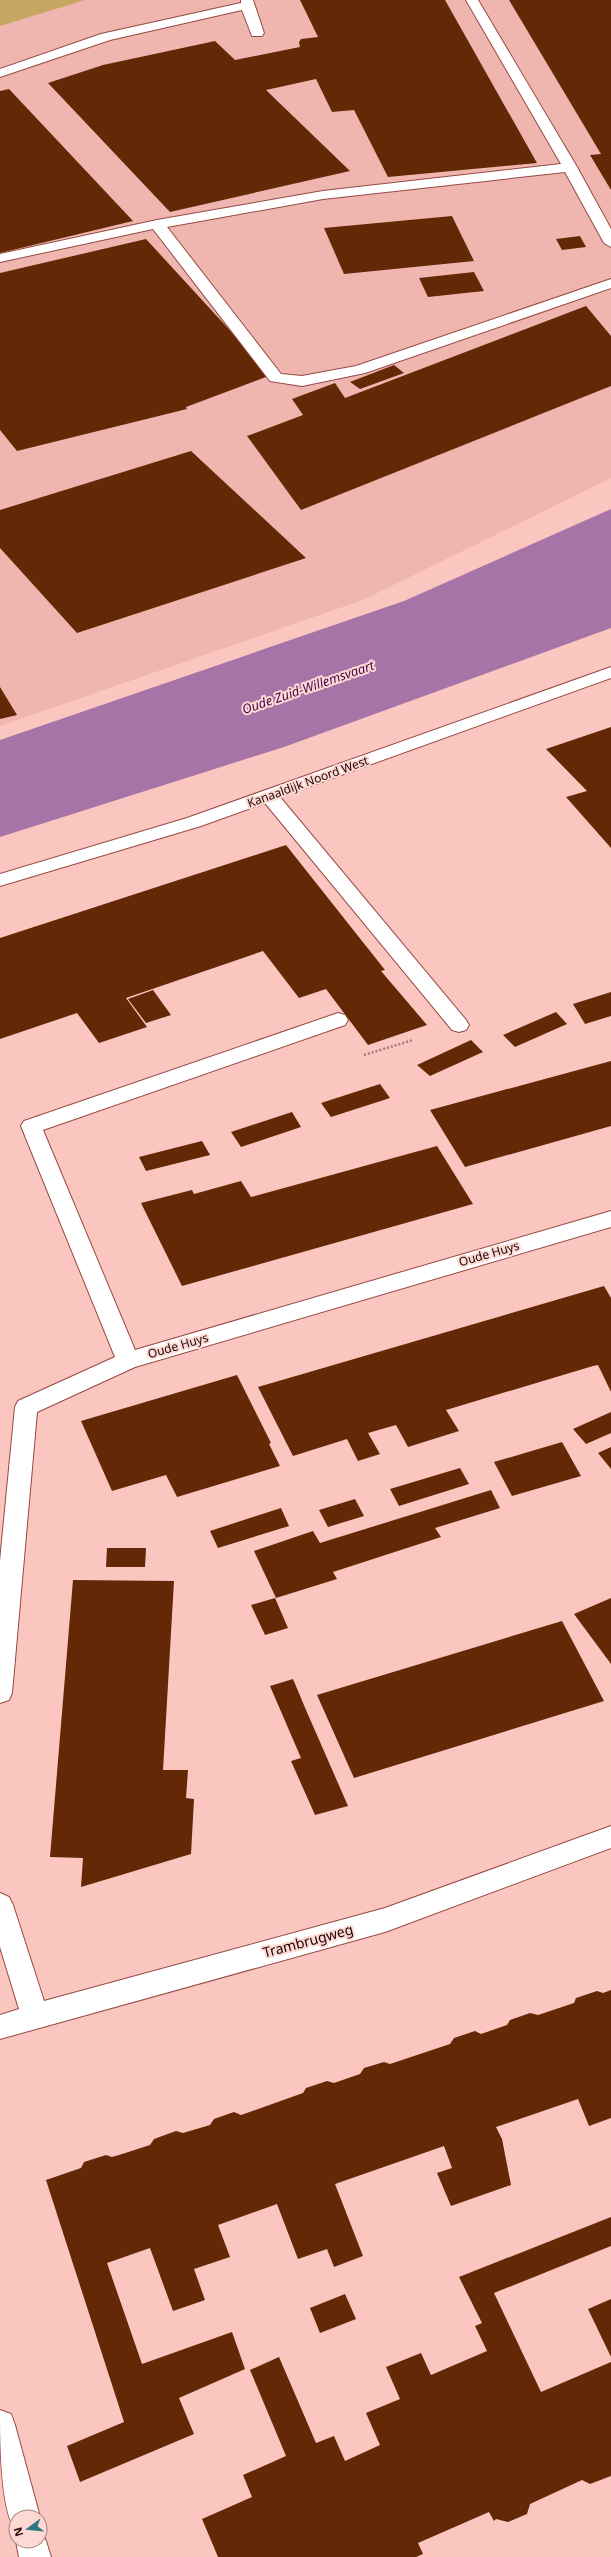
<svg xmlns="http://www.w3.org/2000/svg" width="611" height="2557" font-family="'Noto Sans',sans-serif">
	<style>
		.built { fill: #efb6b0 }
		.green { fill: #c6a762 }
		.water { fill: #a774a8 }
		.building { fill: #632805 }
		.lines { fill: none; stroke-linecap: round; stroke-linejoin: round }
		.minor-casing { stroke: #964944; stroke-width: 2 }
		.path { stroke: #a57976; stroke-width: 2.5; stroke-dasharray: 2 2; stroke-linecap: butt }
		.minor { fill: #fff; fill-rule: evenodd }
		.labels { text-anchor: middle; stroke-width: 4; stroke-linejoin: round; paint-order: stroke }
		.street-label { font-size: 12px; fill: #1f0303; stroke: #fdd9d4 }
		.water-label { font-size: 13px; font-style: italic; fill: #48064c; stroke: #fdd9d4 }
		.near-street-label { font-size: 14px; fill: #1f0303; stroke: #fdd9d4 }
	</style>
	<rect width="100%" height="100%" fill="#fcc6c0"/>
	<!-- built -->
	<path class="built" d="M0 0H611V478L363 600 0 726Z"/>
	<!-- green -->
	<path class="green" d="M0 0H85L0 26Z"/>
	<!-- water -->
	<path class="water" d="M611 509V628L284 747 0 837V740L404 601Z"/>
	<!-- building -->
	<g class="building">
		<path d="M300 0H445L537 163 388 177 354 110 332 112 316 79 266 90 350 171 170 212 48 83 103 65 215 41 235 60 300 47 299 42 301 39 318 37Z"/>
		<path d="M509 0H611V190L590 155 601 154Z"/>
		<path d="M9 89 133 221 0 253V91Z"/>
		<path d="M452 216 474 261 344 274 324 228Z"/>
		<path d="M580 236 586 247 562 250 556 239Z"/>
		<path d="M146 239 271 375 186 407 187 409 17 451 0 430V273Z"/>
		<path d="M474 272 484 291 428 297 419 278Z"/>
		<path d="M586 306 611 336V386L301 510 247 436 303 415 292 399 335 383 345 398Z"/>
		<path d="M394 365 404 373 360 389 350 382Z"/>
		<path d="M191 451 306 558 77 633 0 548V510Z"/>
		<path d="M0 687 17 715 0 719Z"/>
		<path d="M611 727V848L566 797 587 791 546 749Z"/>
		<path d="M286 845 385 970 381 971 427 1025 368 1045 326 989 299 998 263 951 126 998 147 1027 99 1043 77 1013 0 1039V938Z"/>
		<path d="M153 990 171 1015 146 1023 128 999Z"/>
		<path d="M611 992V1016L585 1024 573 1004Z"/>
		<path d="M556 1012 567 1024 515 1047 503 1035Z"/>
		<path d="M471 1040 483 1052 430 1076 417 1065Z"/>
		<path d="M611 1061V1126L465 1167 430 1110Z"/>
		<path d="M380 1084 390 1098 331 1117 321 1103Z"/>
		<path d="M292 1112 301 1127 241 1147 231 1132Z"/>
		<path d="M202 1141 210 1155 146 1171 139 1157Z"/>
		<path d="M437 1146 473 1204 182 1286 141 1203 192 1190 194 1194 241 1181 251 1197Z"/>
		<path d="M604 1286 611 1298V1392L598 1365 593 1366 446 1410 459 1431 408 1447 396 1425 368 1433 380 1454 358 1461 347 1439 293 1456 258 1387Z"/>
		<path d="M237 1375 271 1443 269 1444 280 1466 177 1497 166 1475 112 1491 81 1421Z"/>
		<path d="M611 1412V1433L586 1444 573 1429Z"/>
		<path d="M562 1442 581 1476 512 1496 494 1462Z"/>
		<path d="M611 1447V1469L598 1453Z"/>
		<path d="M460 1468 469 1484 399 1506 390 1489Z"/>
		<path d="M491 1490 500 1508 435 1528 441 1537 333 1572 337 1579 276 1598 254 1551 313 1531 320 1543Z"/>
		<path d="M355 1499 364 1516 328 1527 319 1510Z"/>
		<path d="M281 1508 289 1526 218 1548 210 1531Z"/>
		<path d="M107 1548H146L145 1567H106Z"/>
		<path d="M73 1580 174 1581 163 1770H188L186 1798 194 1799 191 1854 81 1887 83 1858 50 1857Z"/>
		<path d="M275 1598 288 1628 265 1635 251 1605Z"/>
		<path d="M611 1598V1664L574 1614Z"/>
		<path d="M562 1621 604 1701 354 1778 317 1695Z"/>
		<path d="M293 1679 306 1710 348 1806 315 1815 291 1761 301 1758 270 1686Z"/>
		<path d="M611 1990V2118L589 2126 578 2099 496 2127 502 2139 511 2185 451 2206 437 2173 452 2168 444 2146 335 2184 363 2256 334 2267 327 2249 298 2259 277 2204 218 2225 230 2257 194 2269 205 2300 173 2311 150 2248 107 2263 142 2364 232 2332 245 2369 179 2398 194 2434 80 2482 67 2446 124 2422 46 2180 81 2168 84 2162 106 2155 112 2157 119 2155 150 2145 154 2139 176 2131 183 2133 210 2125 214 2119 234 2112 241 2115 303 2093 306 2088 327 2081 334 2083 360 2074 364 2068 384 2062 390 2064 450 2044 454 2038 475 2031 481 2034 507 2025 510 2020 530 2013 538 2015 574 2003 576 1998 597 1991 603 1993Z"/>
		<path d="M611 2217V2246L494 2293 541 2392 611 2362V2476L590 2484 582 2480 530 2504 527 2514 508 2522 496 2519 494 2521 489 2512 418 2543 423 2554 416 2557H218L202 2519 252 2497 243 2475 286 2456 250 2370 279 2357 316 2443 334 2436 345 2461 380 2445 366 2413 400 2399 386 2367 421 2353 431 2375 487 2351 475 2326 482 2323 459 2277Z"/>
		<path d="M345 2294 356 2319 320 2333 310 2308Z"/>
		<path d="M611 2299V2357L588 2309Z"/>
	</g>
	<g class="lines">
		<defs>
			<g id="minor">
				<path d="M241 0H253L264 33 262 36H252L242 10 110 40 0 77V69L101 34 241 3Z"/>
				<path d="M466 0H478L577 167 611 229V247L604 243 565 172 323 199 167 227 281 374 302 376 356 366 611 279V288L365 373 302 386 270 381 153 229 0 262V254L157 220 323 191 561 164Z"/>
				<path d="M611 667V678L280 797 466 1020 469 1025 466 1030 459 1032 452 1030 265 803 201 826 0 886V874L187 818Z"/>
				<path d="M338 1013 345 1015 348 1020 345 1025 43 1130 135 1350 611 1211V1227L135 1367 37 1412 12 1693 9 1700 0 1703V1561L15 1407 18 1401 115 1357 21 1126 24 1121Z"/>
				<path d="M611 1826V1848L385 1932 0 2039V2015L19 2009 0 1947V1893L9 1897 13 1905 44 2001 385 1908Z"/>
				<path d="M0 2410 11 2414 15 2425 40 2517H16V2529C0 2514 0 2434 0 2410Z"/>
				<path d="M40 2529 46 2541 51 2557H19L16 2541V2540L40 2541Z"/>
			</g>
		</defs>
		<!-- minor casing -->
		<use href="#minor" class="minor-casing"/>
		<!-- path -->
		<path class="path" d="M364 1055 413 1040"/>
		<!-- minor -->
		<use href="#minor" class="minor"/>
	</g>
	<g class="labels">
		<!-- street labels -->
		<g class="street-label">
			<text transform="translate(308 782) rotate(-20)" y="4">Kanaaldijk Noord West</text>
			<text transform="translate(489 1254) rotate(-16)" y="4">Oude Huys</text>
			<text transform="translate(178 1346) rotate(-16)" y="4">Oude Huys</text>
		</g>
		<!-- water labels -->
		<g class="water-label">
			<text transform="translate(308 687) rotate(-19)" y="5">Oude Zuid-Willemsvaart</text>
		</g>
		<!-- near-street labels -->
		<g class="near-street-label">
			<text transform="translate(308 1941) rotate(-15)" y="5">Trambrugweg</text>
		</g>
	</g>
	<!-- north arrow -->
	<g transform="translate(28 2529) rotate(254)"><circle r="19" fill="#fdd9d4" stroke="#a48380"/>
	<path d="M0-3L7 15L0 10L-7 15Z" fill="#2f777f"/>
	<text y="-6" font-size="11" font-weight="bold" text-anchor="middle" fill="#1f0303">N</text>
	</g>
</svg>
